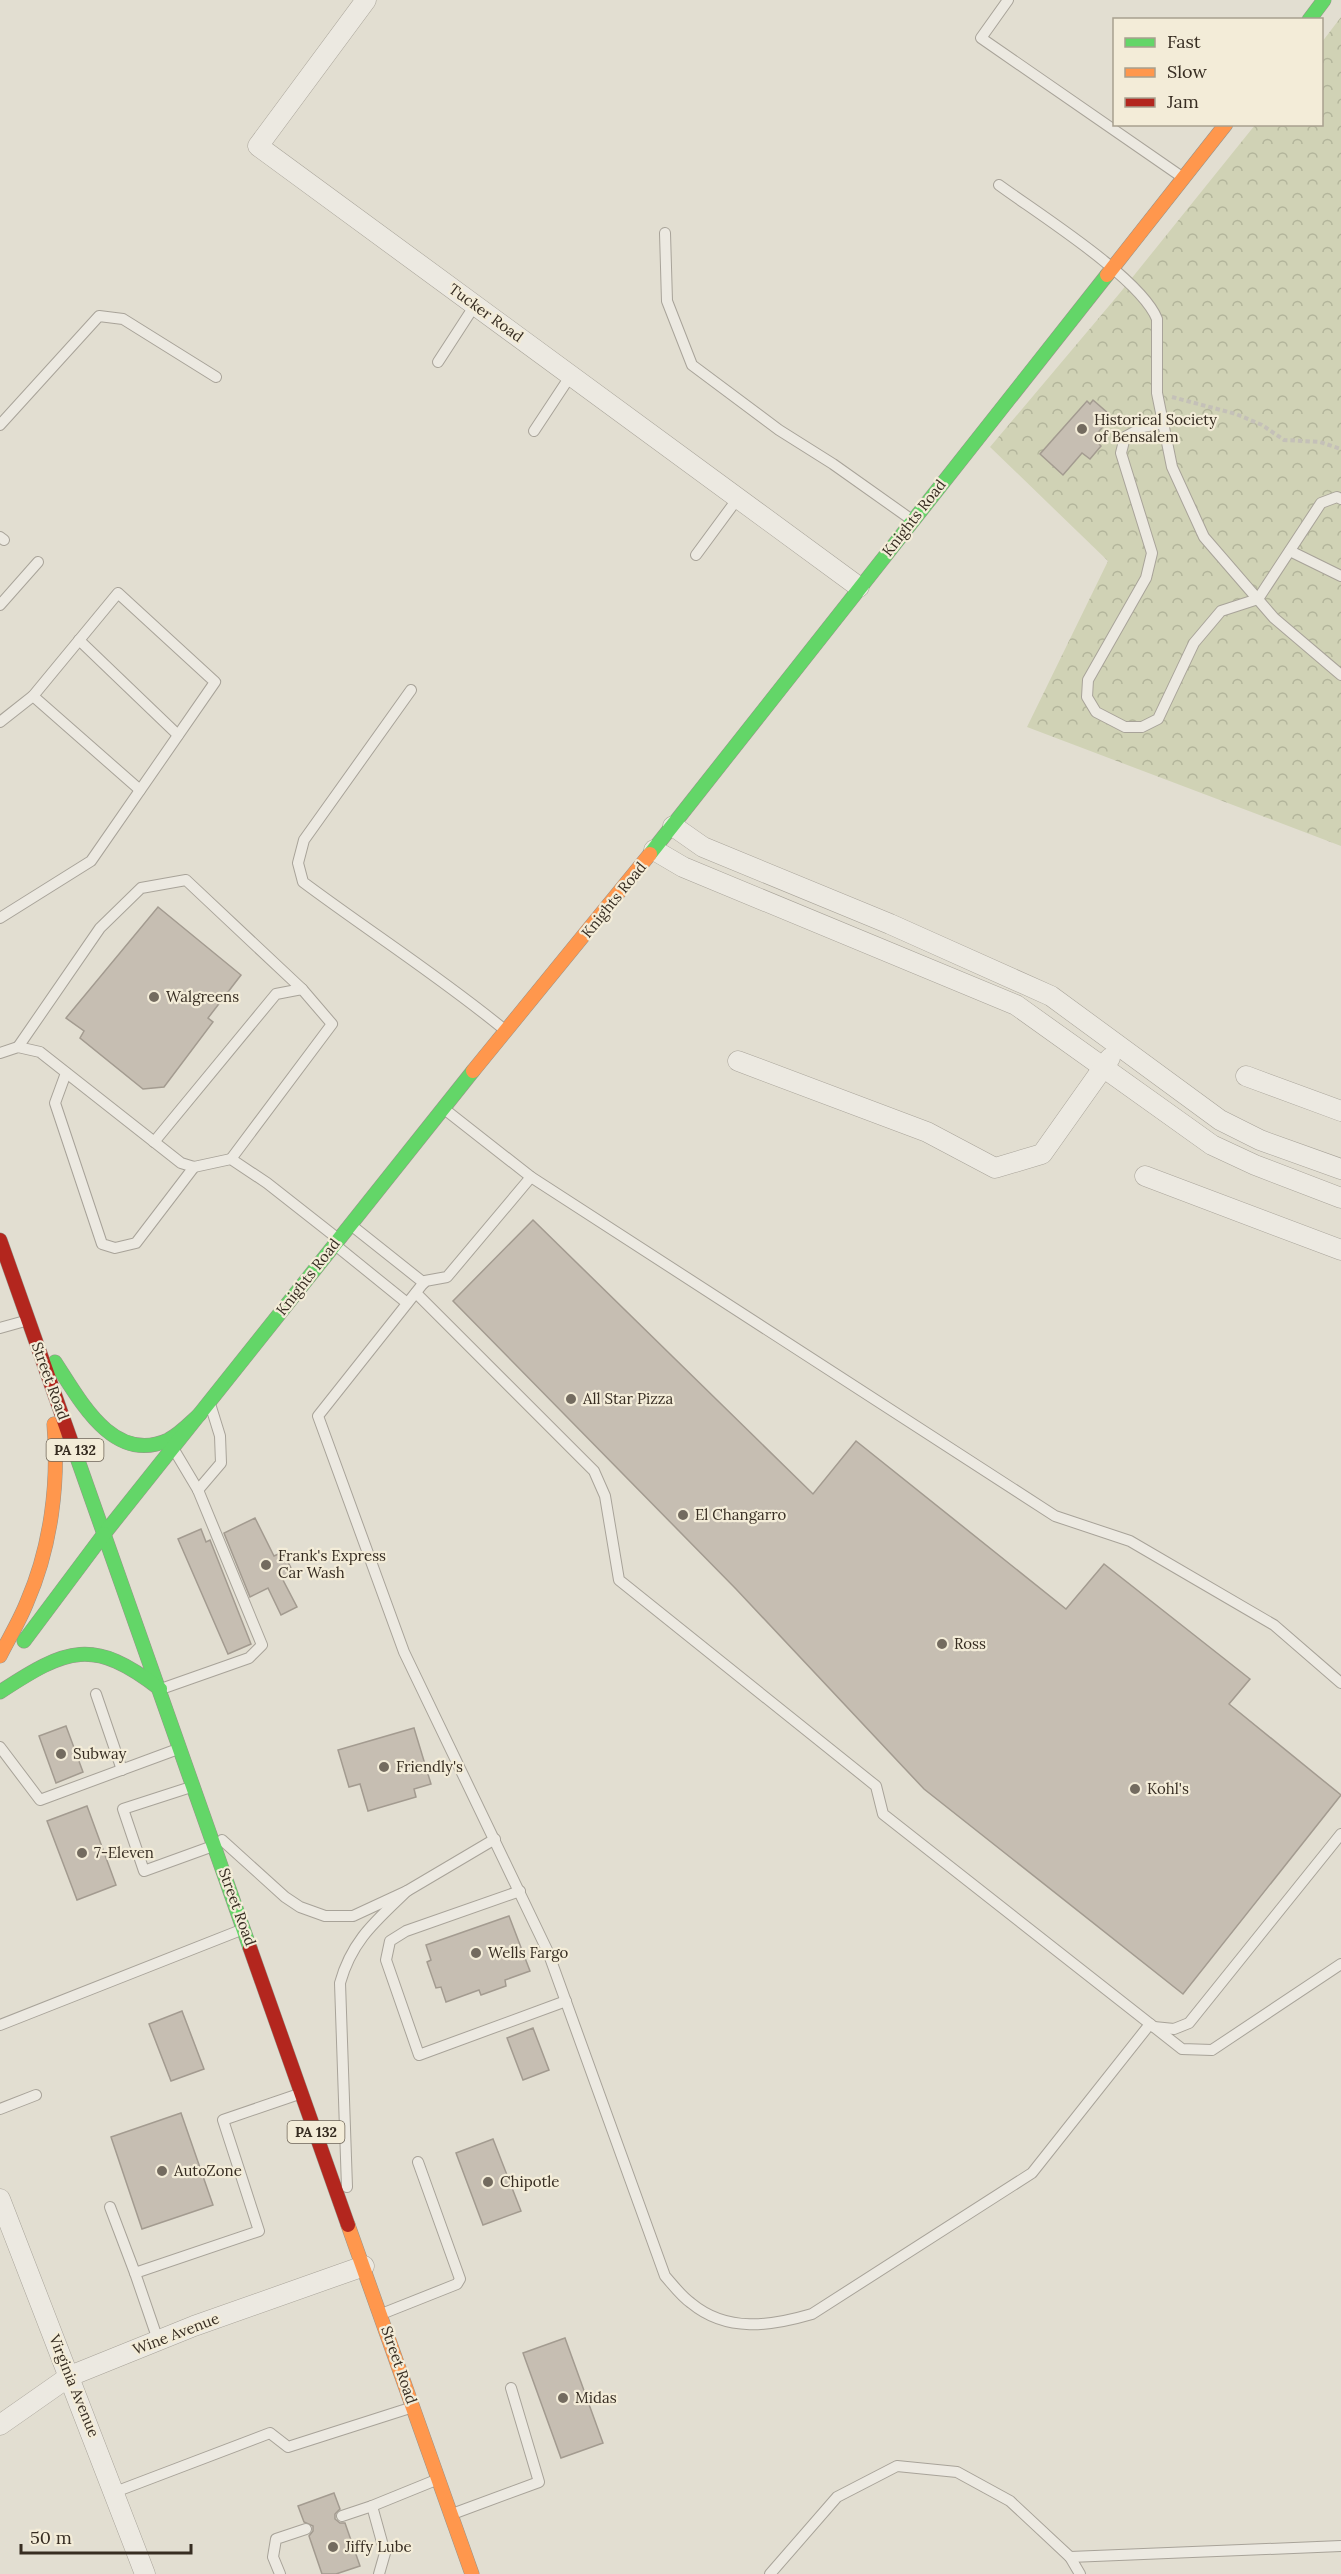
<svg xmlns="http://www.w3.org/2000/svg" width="1341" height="2574" font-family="Lora,serif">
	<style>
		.park { fill: url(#park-crowns) }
		.building { fill: #c6beb2; stroke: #a39b90; stroke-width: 1.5 }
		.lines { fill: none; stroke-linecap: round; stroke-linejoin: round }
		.lane-casing { stroke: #a8a399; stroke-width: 12 }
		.street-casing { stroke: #a8a399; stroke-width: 21 }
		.fast-casing { stroke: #98938a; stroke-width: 15 }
		.slow-casing { stroke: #98938a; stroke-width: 15 }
		.jam-casing { stroke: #98938a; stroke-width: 15 }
		.path { stroke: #c4c0b8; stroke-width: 4; stroke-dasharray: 4.5 3; stroke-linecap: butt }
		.lane { stroke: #ece9e1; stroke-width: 10 }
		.street { stroke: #ece9e1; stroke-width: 20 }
		.fast { stroke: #63d668; stroke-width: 14 }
		.slow { stroke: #ff974d; stroke-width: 14 }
		.jam { stroke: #b3261e; stroke-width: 14 }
		.poi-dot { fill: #736b5f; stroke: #f3ecd8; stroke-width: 2 }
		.labels { text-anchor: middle; stroke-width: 4.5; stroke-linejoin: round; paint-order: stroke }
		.shield { fill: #f3ecd8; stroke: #6f6659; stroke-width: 1.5 }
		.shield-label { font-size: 14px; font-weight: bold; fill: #372d22 }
		.street-label { font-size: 15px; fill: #372d22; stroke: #f3ecd8 }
		.poi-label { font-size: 15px; fill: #372d22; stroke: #f3ecd8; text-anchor: start }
	</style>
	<defs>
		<pattern id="park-crowns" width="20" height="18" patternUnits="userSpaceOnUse" patternTransform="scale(1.5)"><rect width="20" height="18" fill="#d0d2b5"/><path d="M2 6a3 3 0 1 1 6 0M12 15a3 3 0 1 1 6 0" fill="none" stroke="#b3b59b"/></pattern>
	</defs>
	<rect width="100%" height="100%" fill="#e2ded1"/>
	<!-- park -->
	<path class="park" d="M1341 17V846L1027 727 1108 561 990 447 1119 294 1255 125 1322 124V42Z"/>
	<!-- building -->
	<g class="building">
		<path d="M1093 400 1109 414 1105 417 1109 420 1093 438 1101 446 1090 459 1082 453 1063 475 1040 454 1087 401 1090 404Z"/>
		<path d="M158 907 241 975 208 1018 213 1022 164 1087 143 1089 80 1038 84 1031 66 1018Z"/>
		<path d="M533 1220 813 1494 856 1441 1066 1609 1104 1564 1250 1679 1229 1704 1341 1795 1183 1994 924 1789 736 1589 453 1301Z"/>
		<path d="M255 1518 274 1556 283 1552 294 1574 283 1580 297 1607 281 1615 268 1588 250 1597 224 1533Z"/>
		<path d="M201 1529 206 1542 210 1540 251 1644 228 1654 178 1539Z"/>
		<path d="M66 1726 83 1772 56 1783 39 1736Z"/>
		<path d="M414 1728 431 1784 414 1789 416 1797 368 1811 360 1784 349 1787 338 1750Z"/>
		<path d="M87 1806 116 1885 77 1900 47 1821Z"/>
		<path d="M509 1916 530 1971 505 1980 506 1986 481 1995 479 1990 446 2002 441 1987 436 1988 427 1962 431 1960 426 1945Z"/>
		<path d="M182 2011 204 2069 171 2081 149 2024Z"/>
		<path d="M533 2028 549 2070 523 2080 507 2038Z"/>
		<path d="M181 2113 213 2205 142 2229 111 2137Z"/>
		<path d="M493 2139 521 2211 483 2225 456 2153Z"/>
		<path d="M565 2338 603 2443 561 2458 523 2353Z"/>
		<path d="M334 2493 340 2509 335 2514V2519L340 2523H345L360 2566 336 2574H322L309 2536 313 2531V2526L304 2522 298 2506Z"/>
	</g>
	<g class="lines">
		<defs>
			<g id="lane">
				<path d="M1008 0 981 38 1182 177"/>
				<path d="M999 185C1037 213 1141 278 1157 319V393L1172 467 1204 537 1274 618 1341 675"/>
				<path d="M665 233 667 301 692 365 779 430 833 464 912 520"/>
				<path d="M438 362 475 305"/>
				<path d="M1163 423 1143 427 1125 437 1121 453 1152 553 1146 578 1088 680 1087 697 1096 712 1125 727H1142L1158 719 1194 643 1221 611 1258 599 1321 503 1337 497 1341 499"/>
				<path d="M0 425 99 316 123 319 216 377"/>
				<path d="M534 431 571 375"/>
				<path d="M0 537 4 540"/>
				<path d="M1290 551 1341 576"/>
				<path d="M696 555 738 498"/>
				<path d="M0 605 38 562"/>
				<path d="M79 640 178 735"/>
				<path d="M411 690 304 840 298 863 303 882C370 932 442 978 506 1031"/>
				<path d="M33 696 140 790"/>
				<path d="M0 722 33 696 118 593 215 682 91 861 0 918"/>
				<path d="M18 1047 100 928 141 888 186 880 302 989"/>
				<path d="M0 1053 18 1047 40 1052 181 1163 194 1167 231 1159 267 1183 337 1238"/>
				<path d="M66 1073 55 1103 102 1244 115 1248 136 1243 194 1167"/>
				<path d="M443 1108 531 1177 1055 1516 1130 1541 1274 1625 1341 1683"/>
				<path d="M154 1142 276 994 302 989 332 1024 231 1159"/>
				<path d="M531 1177 447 1277 425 1281 318 1416 404 1652 548 1952 665 2276C673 2285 681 2296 691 2303 727 2333 771 2326 812 2314L1032 2173 1150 2024"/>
				<path d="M351 1225 424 1283"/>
				<path d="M334 1244 407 1303"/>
				<path d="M416 1293 594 1471 605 1496 619 1580 876 1786 883 1814 1182 2049 1212 2050 1341 1964"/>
				<path d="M0 1328 25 1321"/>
				<path d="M198 1490 221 1463 220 1436 211 1407"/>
				<path d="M161 1689 249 1658 262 1645 198 1490 173 1448"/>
				<path d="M96 1694 122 1770"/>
				<path d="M0 1747 40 1800 178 1749"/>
				<path d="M191 1787 123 1809 144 1871 213 1846"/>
				<path d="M222 1840 285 1897 300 1907 325 1916H353L407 1891 495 1839"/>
				<path d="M520 1891 406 1931 390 1941 386 1960 419 2055 566 2001"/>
				<path d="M0 2025 241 1930"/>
				<path d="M1154 2027 1174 2029 1189 2023 1341 1834"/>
				<path d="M0 2109 36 2095"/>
				<path d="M347 2187 340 1983C352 1940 376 1921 407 1891"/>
				<path d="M110 2207 135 2273"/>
				<path d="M384 2313 457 2284 460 2279 418 2162"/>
				<path d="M158 2340 135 2273 259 2231 223 2120 299 2094"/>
				<path d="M115 2492 270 2433 288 2447 410 2408"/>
				<path d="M372 2506 436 2480"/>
				<path d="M455 2513 539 2482 511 2388"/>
				<path d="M342 2516 372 2506 385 2553 379 2574"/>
				<path d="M1070 2557 1341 2546"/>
				<path d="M280 2574 273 2557 276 2539 306 2529"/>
				<path d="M770 2574 837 2497 897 2466 957 2472 1010 2501 1070 2557 1080 2574"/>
			</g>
			<g id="street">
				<path d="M366 0 258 146 859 587"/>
				<path d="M673 826 703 847 890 924 1051 996 1220 1120 1260 1140 1341 1169"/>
				<path d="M654 850 683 867 1016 1005 1212 1145 1255 1165 1341 1198"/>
				<path d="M738 1061 927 1132 995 1168 1042 1154 1110 1058"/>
				<path d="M1246 1076 1341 1111"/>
				<path d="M1145 1176 1341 1250"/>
				<path d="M0 2199 145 2574"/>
				<path d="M0 2425 70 2376 194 2326 364 2266"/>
			</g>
			<g id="fast">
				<path d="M1309 20 1324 0"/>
				<path d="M650 854 1107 275"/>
				<path d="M55 1362C80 1400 113 1465 168 1440 180 1434 190 1423 200 1414"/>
				<path d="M75 1452 250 1948"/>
				<path d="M104 1534 473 1071"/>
				<path d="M24 1641 104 1534"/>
				<path d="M0 1692C67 1648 93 1637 160 1689"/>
			</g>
			<g id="slow">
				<path d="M1107 275 1226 124"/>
				<path d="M473 1071 650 854"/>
				<path d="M0 1656C9 1638 20 1620 27 1602 51 1547 59 1483 54 1424"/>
				<path d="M348 2225 472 2574"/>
			</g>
			<g id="jam">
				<path d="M0 1240 75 1452"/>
				<path d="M250 1948 348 2225"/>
			</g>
		</defs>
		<!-- lane casing -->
		<use href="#lane" class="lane-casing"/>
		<!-- street casing -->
		<use href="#street" class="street-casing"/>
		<!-- fast casing -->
		<use href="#fast" class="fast-casing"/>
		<!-- slow casing -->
		<use href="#slow" class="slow-casing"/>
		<!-- jam casing -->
		<use href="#jam" class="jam-casing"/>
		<!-- path -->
		<path class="path" d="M1172 397 1236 414 1262 425 1284 440 1320 442 1341 449"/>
		<!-- lane -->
		<use href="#lane" class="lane"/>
		<!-- street -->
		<use href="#street" class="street"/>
		<!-- fast -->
		<use href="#fast" class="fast"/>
		<!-- slow -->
		<use href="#slow" class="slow"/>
		<!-- jam -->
		<use href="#jam" class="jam"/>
	</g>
	<!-- markers -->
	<g class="poi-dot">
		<circle cx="1082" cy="429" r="6"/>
		<circle cx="154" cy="997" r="6"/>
		<circle cx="571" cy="1399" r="6"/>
		<circle cx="683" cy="1515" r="6"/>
		<circle cx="266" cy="1565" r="6"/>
		<circle cx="942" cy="1644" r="6"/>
		<circle cx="61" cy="1754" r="6"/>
		<circle cx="384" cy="1767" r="6"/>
		<circle cx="1135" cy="1789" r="6"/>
		<circle cx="82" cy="1853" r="6"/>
		<circle cx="476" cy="1953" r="6"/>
		<circle cx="162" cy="2171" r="6"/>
		<circle cx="488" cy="2182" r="6"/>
		<circle cx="563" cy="2398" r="6"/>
		<circle cx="333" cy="2547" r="6"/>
	</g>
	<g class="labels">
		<!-- shield labels -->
		<g class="shield">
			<rect x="46.5" y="1439" width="57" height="22" rx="4.5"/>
			<rect x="287.5" y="2121" width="57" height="22" rx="4.5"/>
		</g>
		<g class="shield-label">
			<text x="75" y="1455">PA 132</text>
			<text x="316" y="2137">PA 132</text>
		</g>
		<!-- street labels -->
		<g class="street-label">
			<text transform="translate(486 313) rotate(36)" y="5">Tucker Road</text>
			<text transform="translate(914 518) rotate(-52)" y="5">Knights Road</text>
			<text transform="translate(614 900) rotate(-51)" y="5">Knights Road</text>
			<text transform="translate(308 1277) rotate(-52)" y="5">Knights Road</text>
			<text transform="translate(50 1381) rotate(70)" y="5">Street Road</text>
			<text transform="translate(237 1907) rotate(70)" y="5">Street Road</text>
			<text transform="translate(176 2334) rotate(-21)" y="5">Wine Avenue</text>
			<text transform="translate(399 2365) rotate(71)" y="5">Street Road</text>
			<text transform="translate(74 2386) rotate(68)" y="5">Virginia Avenue</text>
		</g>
		<!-- poi labels -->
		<g class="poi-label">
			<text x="1094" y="425">Historical Society<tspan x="1094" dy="17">of Bensalem</tspan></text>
			<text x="166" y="1002">Walgreens</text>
			<text x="583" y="1404">All Star Pizza</text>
			<text x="695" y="1520">El Changarro</text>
			<text x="278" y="1561">Frank's Express<tspan x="278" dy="17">Car Wash</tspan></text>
			<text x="954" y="1649">Ross</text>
			<text x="73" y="1759">Subway</text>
			<text x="396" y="1772">Friendly's</text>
			<text x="1147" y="1794">Kohl's</text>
			<text x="94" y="1858">7-Eleven</text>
			<text x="488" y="1958">Wells Fargo</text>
			<text x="174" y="2176">AutoZone</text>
			<text x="500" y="2187">Chipotle</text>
			<text x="575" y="2403">Midas</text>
			<text x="345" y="2552">Jiffy Lube</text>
		</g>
	</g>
	<!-- legend -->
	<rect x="1113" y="18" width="210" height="108" fill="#f3ecd8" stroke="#a8a08f" stroke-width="1.5"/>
	<rect x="1125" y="38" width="30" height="9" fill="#63d668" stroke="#a8a08f" stroke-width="1.5"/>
	<text x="1167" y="48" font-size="18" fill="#372d22">Fast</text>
	<rect x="1125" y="68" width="30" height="9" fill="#ff974d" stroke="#a8a08f" stroke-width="1.5"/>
	<text x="1167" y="78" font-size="18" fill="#372d22">Slow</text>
	<rect x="1125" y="98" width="30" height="9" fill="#b3261e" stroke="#a8a08f" stroke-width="1.5"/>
	<text x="1167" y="108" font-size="18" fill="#372d22">Jam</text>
	<!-- scale -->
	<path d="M21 2544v9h170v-9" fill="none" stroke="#372d22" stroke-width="3"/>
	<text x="30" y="2544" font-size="18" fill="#372d22" stroke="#f3ecd8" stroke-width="4.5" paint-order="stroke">50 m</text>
</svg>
